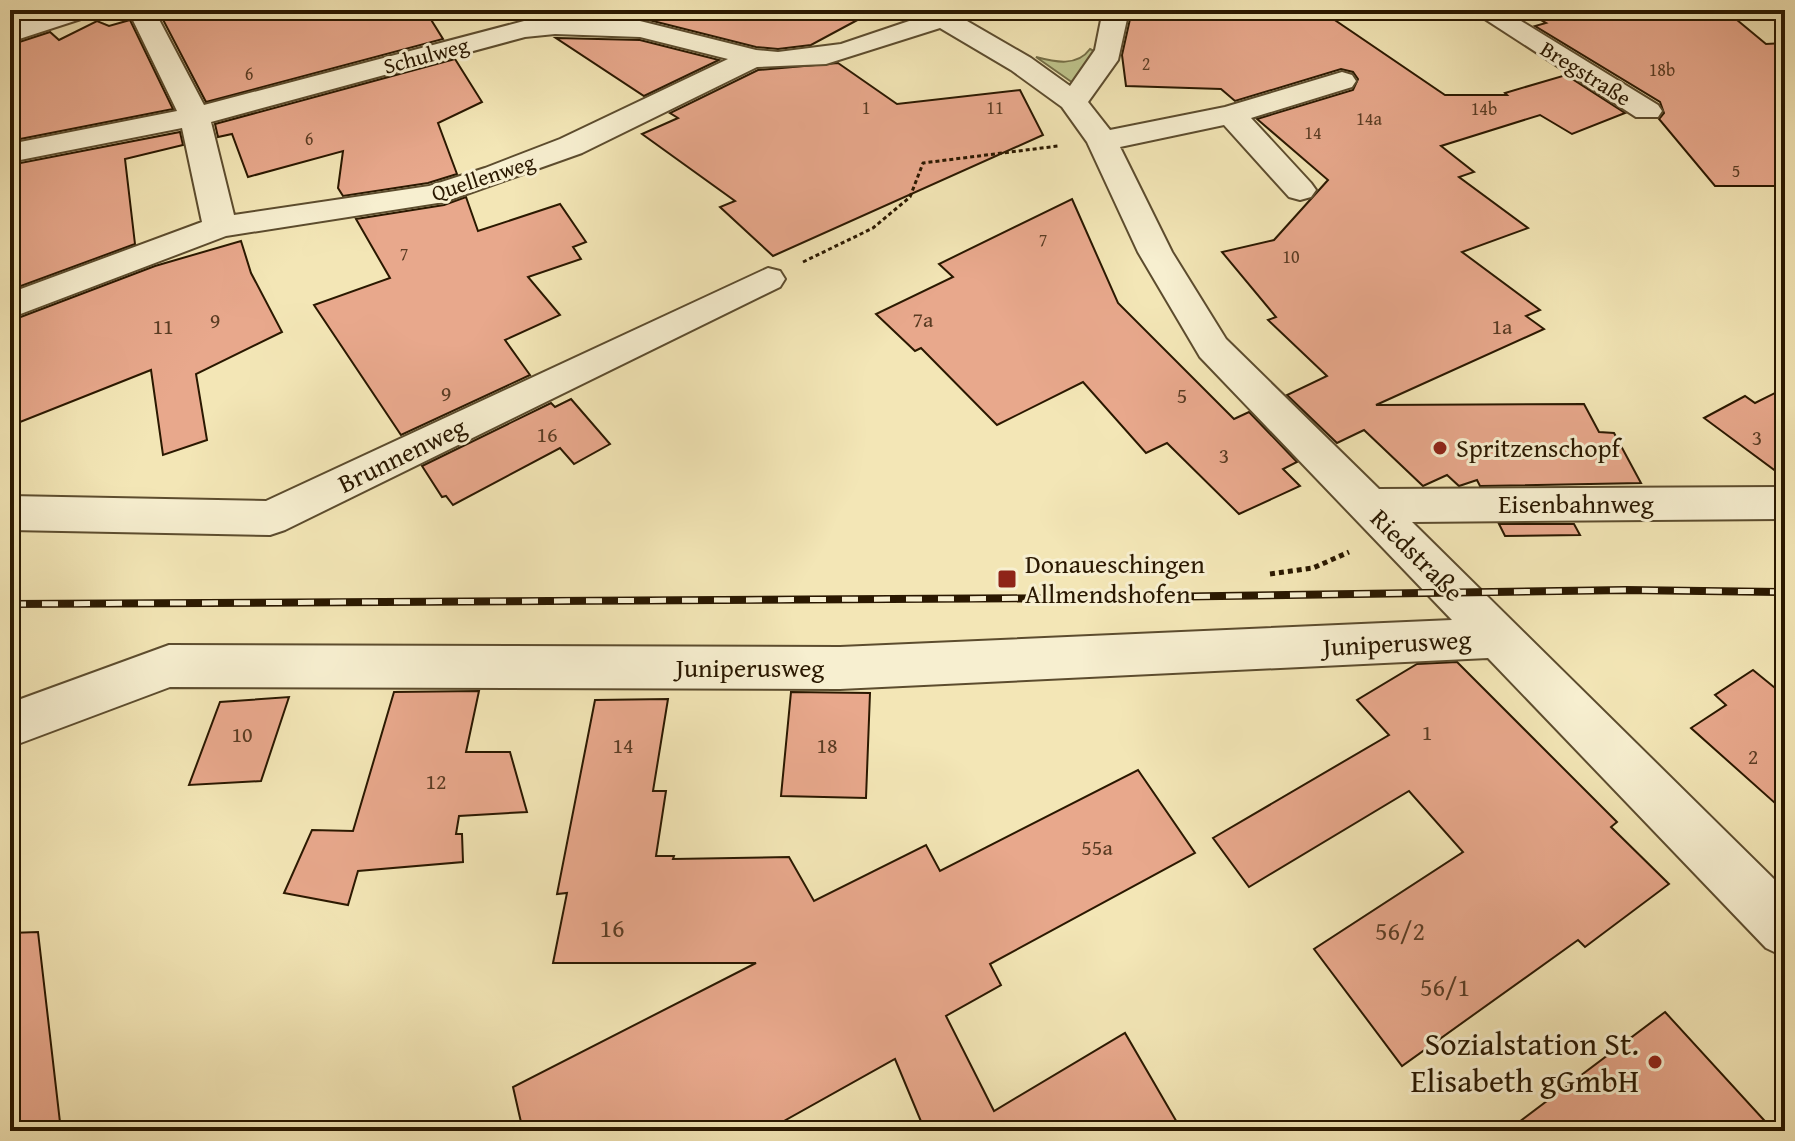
<svg xmlns="http://www.w3.org/2000/svg" width="1795" height="1141" font-family="'Gentium Book Plus',serif">
	<style>
		.green { fill: #bec48c; stroke: #746e46; stroke-width: 2 }
		.building { fill: #e8a88c; stroke: #2a1800; stroke-width: 2 }
		.lines { fill: none; stroke-linecap: round; stroke-linejoin: round }
		.minor-casing { stroke: #5c4c2e; stroke-width: 4 }
		.path-far1 { stroke: #2a1800; stroke-width: 3; stroke-dasharray: 4 3; stroke-linecap: butt }
		.path { stroke: #2a1800; stroke-width: 5; stroke-dasharray: 5 4; stroke-linecap: butt }
		.minor { fill: #f7efd0; fill-rule: evenodd }
		.rail-casing { stroke: #2a1800; stroke-width: 8 }
		.rail { stroke: #f7efd0; stroke-width: 5; stroke-dasharray: 16; stroke-linecap: butt }
		.poi-dot { fill: #8f2418; stroke: #f7efd0; stroke-width: 3 }
		.labels { text-anchor: middle; stroke-width: 6; stroke-linejoin: round; paint-order: stroke }
		.far-number-label { font-size: 18px; fill: #5a3c23 }
		.far-street-label { font-size: 22px; fill: #2a1800; stroke: #f7efd0 }
		.number-label { font-size: 22px; fill: #5a3c23 }
		.poi-label { font-size: 26px; fill: #2a1800; stroke: #f7efd0; text-anchor: start }
		.street-label { font-size: 26px; fill: #2a1800; stroke: #f7efd0 }
		.near-number-label { font-size: 26px; fill: #5a3c23 }
		.near-poi-label { font-size: 32px; fill: #2a1800; stroke: #f7efd0; text-anchor: end }
	</style>
	<rect width="100%" height="100%" fill="#f3e6b6"/>
	<filter id="stains"><feTurbulence type="fractalNoise" baseFrequency=".0025" numOctaves="4"/><feColorMatrix values="0 0 0 0 .2 0 0 0 0 .09 0 0 0 0 .02 0 0 0 .5 -.17"/></filter>
	<radialGradient id="worn" r=".72"><stop offset=".6" stop-color="#630" stop-opacity="0"/><stop offset="1" stop-color="#630" stop-opacity=".3"/></radialGradient>
	<!-- green -->
	<path class="green" d="M1090 49 1098 53 1073 83 1036 57C1055 62 1077 67 1090 49Z"/>
	<!-- building -->
	<g class="building">
		<path d="M167 10H425L443 39 206 102 159 12Z"/>
		<path d="M618 10H876L811 45 778 49 756 47 641 18 607 15Z"/>
		<path d="M1132 10H1320L1445 95H1507L1505 93 1566 75 1625 113 1572 134 1540 115 1441 146 1474 172 1459 177 1528 228 1462 252 1540 310 1526 316 1544 329 1376 405 1584 404 1599 432 1614 433 1641 483 1480 486 1477 480 1459 486 1447 475 1423 486 1364 430 1337 443 1287 395 1327 376 1268 320 1276 317 1222 252 1274 240 1328 180 1257 119 1353 90 1358 79 1353 72 1341 69 1235 101 1221 89 1126 86 1122 55Z"/>
		<path d="M1523 10H1725L1766 44 1785 43V186H1715L1659 119 1664 113 1660 102 1535 26 1546 23Z"/>
		<path d="M130 20 173 109 10 141V45L50 32 59 40 97 21 109 26Z"/>
		<path d="M556 38 640 40 719 60 644 96Z"/>
		<path d="M455 59 482 102 438 123 457 174 428 183 343 196 338 188 343 151 248 177 232 134 218 137 215 124Z"/>
		<path d="M838 63 897 104 1020 90 1043 135 773 256 720 207 735 201 642 134 678 118 670 113 758 70Z"/>
		<path d="M180 132 183 145 125 159 135 244 10 290V165Z"/>
		<path d="M466 197 478 231 560 204 586 242 573 247 581 259 528 277 560 315 505 340 530 375 401 435 314 305 390 278 356 219 444 205Z"/>
		<path d="M1072 199 1118 303 1234 419 1249 412 1297 462 1283 469 1300 486 1239 514 1167 443 1146 453 1083 382 997 425 921 348 915 351 876 314 953 277 939 264Z"/>
		<path d="M241 241 251 273 282 332 196 374 207 440 163 455 151 370 10 426V321L155 266Z"/>
		<path d="M1785 388V478L1704 418 1745 396 1755 403Z"/>
		<path d="M571 399 610 444 574 464 560 448 453 505 446 496 442 497 422 466 551 403 555 407Z"/>
		<path d="M1499 524H1574L1580 535 1505 536Z"/>
		<path d="M1457 662 1617 822 1611 827 1669 884 1585 947 1578 940 1402 1066 1314 949 1463 852 1409 791 1249 887 1213 838 1389 735 1357 700 1417 664Z"/>
		<path d="M1753 670 1785 696V812L1691 728 1726 705 1715 695Z"/>
		<path d="M479 691 466 752H510L527 812 459 816 456 834H462L463 862 358 871 348 905 284 893 312 830 353 831 394 692Z"/>
		<path d="M791 692 870 693 866 798 781 796Z"/>
		<path d="M289 697 261 781 189 785 220 702Z"/>
		<path d="M668 699 653 791H666L656 856H674L673 859 789 857 814 901 926 845 940 871 1138 770 1195 853 990 964 1001 985 946 1016 994 1111 1125 1033 1182 1131H925L895 1059 766 1131H523L513 1087 756 963H553L567 893 557 894 595 700Z"/>
		<path d="M38 932 61 1131H10V933Z"/>
		<path d="M1665 1012 1774 1131H1507Z"/>
	</g>
	<g class="lines">
		<defs>
			<g id="minor">
				<path d="M53 10H94L90 16 10 42V23Z"/>
				<path d="M128 10H154L204 105 524 21 584 16 640 21 756 50 778 52 841 44 921 17 916 10H948L1031 58 1070 86 1095 50 1103 10H1129L1118 60 1088 102 1110 130 1225 107 1342 72 1352 75 1356 81 1352 87 1251 118 1311 183 1316 190 1311 197 1300 200 1289 197 1224 125 1120 147 1172 252 1226 339 1379 489 1785 487V519L1412 522 1785 890V957L1766 948 1488 658 840 689 170 687 10 747V703L169 645 840 647 1452 620 1200 357 1138 252 1087 142 1062 107 1011 70 940 28 826 64 757 67 582 153 444 202 226 236 10 318V293L202 222 182 128 10 162V144L177 111ZM555 34 640 37 728 59 560 139 485 168 429 186 234 215 211 122 525 37Z"/>
				<path d="M1471 10H1503L1658 105 1662 111 1658 117H1636Z"/>
				<path d="M768 268 780 271 785 279 780 287 285 530 270 535 10 530V496L266 501Z"/>
			</g>
		</defs>
		<!-- minor casing -->
		<use href="#minor" class="minor-casing"/>
		<!-- path-far1 -->
		<path class="path-far1" d="M803 262 873 228 910 197 923 163 1058 146"/>
		<!-- path -->
		<path class="path" d="M1270 574 1313 568 1349 552"/>
		<!-- minor -->
		<use href="#minor" class="minor"/>
		<defs>
			<path id="rail" d="M10 604 1085 598 1626 590 1785 592"/>
		</defs>
		<!-- rail casing -->
		<use href="#rail" class="rail-casing"/>
		<!-- rail -->
		<use href="#rail" class="rail"/>
	</g>
	<!-- markers -->
	<g class="poi-dot">
		<circle cx="1440" cy="448" r="8"/>
		<rect x="997" y="569" width="20" height="20" rx="4"/>
		<circle cx="1655" cy="1062" r="8"/>
	</g>
	<g class="labels">
		<!-- far-number labels -->
		<g class="far-number-label">
			<text x="1146" y="70">2</text>
			<text x="1662" y="76">18b</text>
			<text x="249" y="80">6</text>
			<text x="866" y="114">1</text>
			<text x="995" y="114">11</text>
			<text x="1484" y="115">14b</text>
			<text x="1369" y="125">14a</text>
			<text x="1313" y="139">14</text>
			<text x="309" y="145">6</text>
			<text x="1736" y="177">5</text>
			<text x="1043" y="246">7</text>
			<text x="404" y="260">7</text>
			<text x="1291" y="263">10</text>
		</g>
		<!-- far-street labels -->
		<g class="far-street-label">
			<text transform="translate(426 55) rotate(-15)" y="8">Schulweg</text>
			<text transform="translate(1586 73) rotate(32)" y="8">Bregstraße</text>
			<text transform="translate(483 177) rotate(-18)" y="8">Quellenweg</text>
		</g>
		<!-- number labels -->
		<g class="number-label">
			<text x="923" y="327">7a</text>
			<text x="215" y="328">9</text>
			<text x="163" y="334">11</text>
			<text x="1502" y="334">1a</text>
			<text x="446" y="401">9</text>
			<text x="1182" y="403">5</text>
			<text x="547" y="442">16</text>
			<text x="1757" y="445">3</text>
			<text x="1224" y="463">3</text>
			<text x="1427" y="740">1</text>
			<text x="242" y="742">10</text>
			<text x="623" y="753">14</text>
			<text x="827" y="753">18</text>
			<text x="1753" y="764">2</text>
			<text x="436" y="789">12</text>
			<text x="1097" y="855">55a</text>
		</g>
		<!-- poi labels -->
		<g class="poi-label">
			<text x="1456" y="457">Spritzenschopf</text>
			<text x="1025" y="573">Donaueschingen<tspan x="1025" dy="30">Allmendshofen</tspan></text>
		</g>
		<!-- street labels -->
		<g class="street-label">
			<text transform="translate(402 455) rotate(-26)" y="9">Brunnenweg</text>
			<text x="1576" y="513">Eisenbahnweg</text>
			<text transform="translate(1417 555) rotate(45)" y="9">Riedstraße</text>
			<text transform="translate(1397 643) rotate(-3)" y="9">Juniperusweg</text>
			<text x="750" y="677">Juniperusweg</text>
		</g>
		<!-- near-number labels -->
		<g class="near-number-label">
			<text x="612" y="937">16</text>
			<text x="1400" y="940">56/2</text>
			<text x="1445" y="996">56/1</text>
		</g>
		<!-- near-poi labels -->
		<g class="near-poi-label">
			<text x="1639" y="1055">Sozialstation St.<tspan x="1639" dy="37">Elisabeth gGmbH</tspan></text>
		</g>
	</g>
	<!-- margin -->
	<rect width="1795" height="1141" fill="none" stroke="#f3e6b6" stroke-width="40"/>
	<rect x="12" y="12" width="1771" height="1117" fill="none" stroke="#2a1800" stroke-width="4"/>
	<rect x="20" y="20" width="1755" height="1101" fill="none" stroke="#2a1800" stroke-width="2"/>
	<rect width="100%" height="100%" filter="url(#stains)"/>
	<rect width="100%" height="100%" fill="url(#worn)"/>
</svg>
